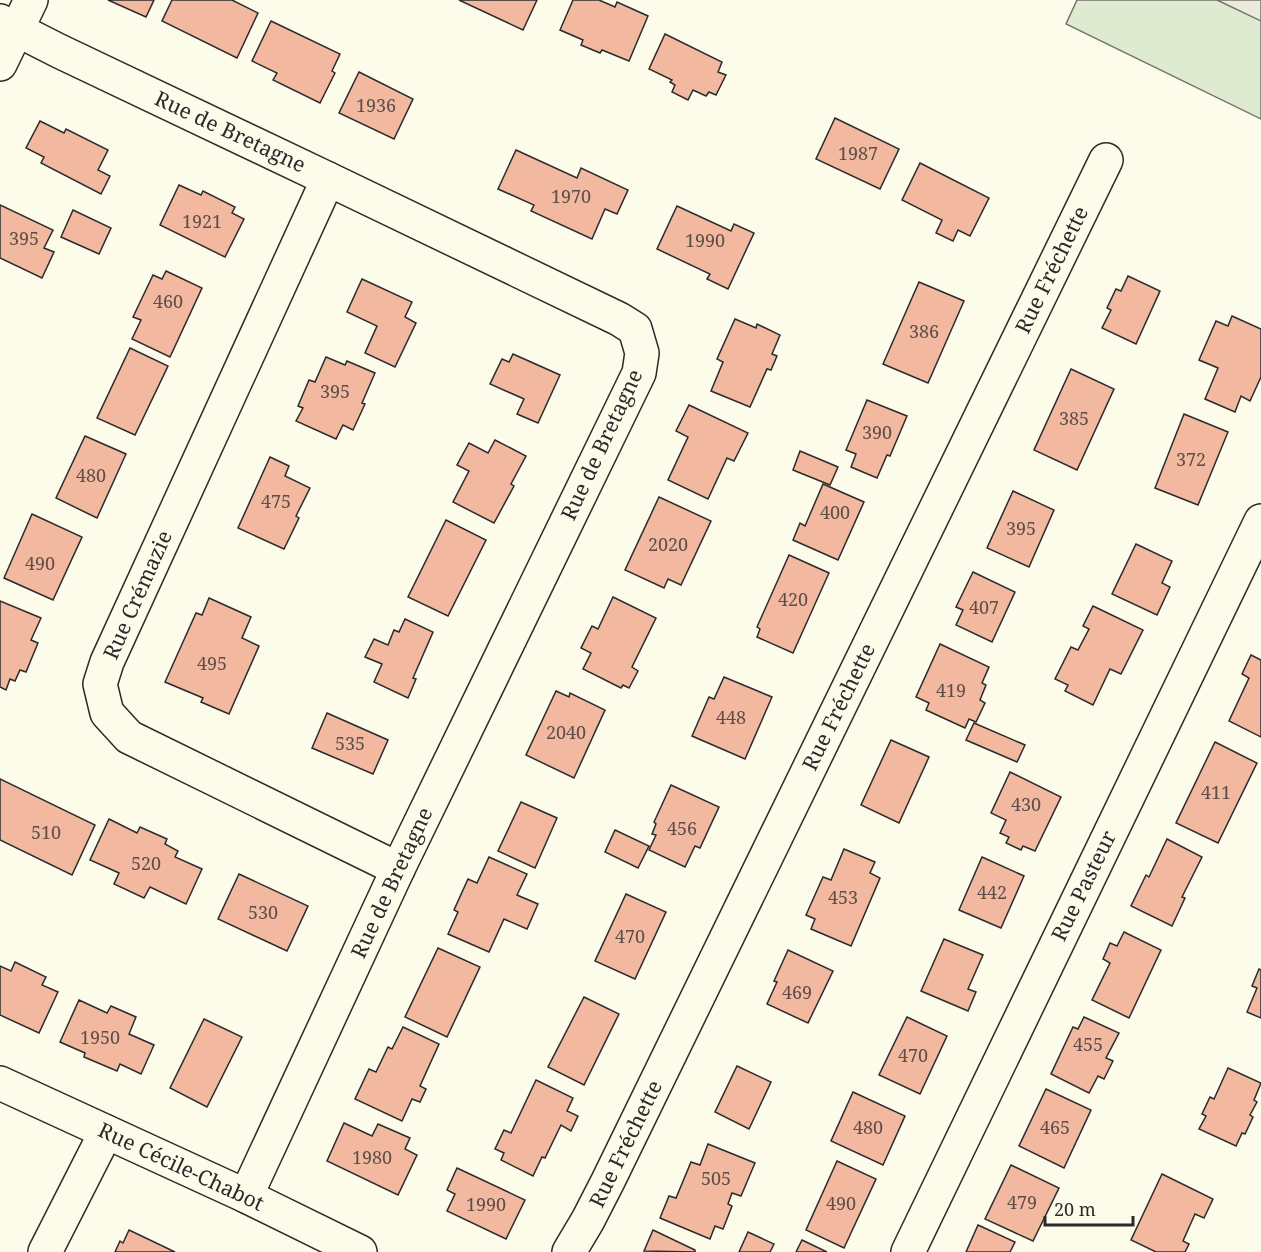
<svg xmlns="http://www.w3.org/2000/svg" width="1261" height="1252" font-family="'Noto Serif',serif">
	<style>
		.green { fill: #deebd1; stroke: #74746e; stroke-width: 1.5 }
		.parking { fill: #eceadb; stroke: #74746e; stroke-width: 1.5 }
		.building { fill: #f2b8a0; stroke: #2b2b2b; stroke-width: 1.5 }
		.lines { fill: none; stroke-linecap: round; stroke-linejoin: round }
		.minor-casing { stroke: #2b2b2b; stroke-width: 36 }
		.minor { stroke: #fdfbea; stroke-width: 33 }
		.labels { text-anchor: middle; stroke-width: 4.5; stroke-linejoin: round; paint-order: stroke }
		.number-label { font-size: 18px; fill: #5d4e48 }
		.street-label { font-size: 21px; fill: #2b2b2b; stroke: #fdfbea }
	</style>
	<rect width="100%" height="100%" fill="#fdfbea"/>
	<!-- green -->
	<path class="green" d="M1077 0H1261V119L1066 24Z"/>
	<!-- parking -->
	<path class="parking" d="M1217 0H1261V21Z"/>
	<!-- building -->
	<g class="building">
		<path d="M108 0H154L146 17Z"/>
		<path d="M172 0H232L258 13 237 58 162 21Z"/>
		<path d="M459 0H537L523 30Z"/>
		<path d="M573 0H599L615 7 617 2 648 16 629 61 602 50 600 53 581 45 583 40 560 30Z"/>
		<path d="M271 21 340 54 332 71 335 73 320 103 273 80 277 73 252 61Z"/>
		<path d="M665 34 722 62 718 72 726 75 716 95 709 92 706 96 693 90 688 100 672 92 675 85 670 82 672 80 649 69Z"/>
		<path d="M359 72 413 99 394 139 339 113Z"/>
		<path d="M835 118 899 149 880 189 816 159Z"/>
		<path d="M40 121 64 133 66 129 108 150 98 170 110 176 101 194 41 163 44 157 26 148Z"/>
		<path d="M516 150 577 178 581 168 628 190 617 214 605 209 592 239 531 211 534 205 498 189Z"/>
		<path d="M920 163 989 198 970 236 958 230 953 241 936 233 942 220 902 200Z"/>
		<path d="M179 185 201 195 203 191 235 207 232 213 244 219 225 257 160 225Z"/>
		<path d="M0 205 53 230 44 248 54 252 42 278 0 258Z"/>
		<path d="M677 206 731 231 734 224 754 233 728 289 707 279 710 274 657 249Z"/>
		<path d="M73 210 111 228 99 254 61 237Z"/>
		<path d="M166 271 202 288 170 357 132 339 141 320 133 317 153 275 162 279Z"/>
		<path d="M1128 276 1160 291 1136 344 1102 328 1111 310 1107 308 1116 289 1121 291Z"/>
		<path d="M362 279 412 302 405 317 416 323 395 367 365 353 377 326 347 312Z"/>
		<path d="M919 282 964 301 928 383 883 364Z"/>
		<path d="M1232 316 1261 329V377L1250 401 1241 396 1235 412 1205 399 1218 368 1199 360 1216 321 1228 326Z"/>
		<path d="M735 319 756 328 757 324 780 335 772 354 777 356 771 370 767 369 750 407 711 391 723 362 717 359Z"/>
		<path d="M130 348 168 366 135 435 97 418Z"/>
		<path d="M513 354 560 375 538 423 517 414 524 399 490 384 502 359 509 362Z"/>
		<path d="M326 357 345 365 347 361 375 373 362 403 365 404 353 430 343 425 336 439 296 421 303 408 298 406 309 380 315 382Z"/>
		<path d="M1071 369 1114 389 1077 470 1034 450Z"/>
		<path d="M867 400 907 416 890 456 887 455 877 478 851 467 856 454 846 450Z"/>
		<path d="M689 405 748 433 734 461 727 458 708 499 668 480 688 437 676 431Z"/>
		<path d="M1184 414 1228 432 1198 505 1155 488Z"/>
		<path d="M85 436 126 454 97 518 56 498Z"/>
		<path d="M495 440 526 456 511 484 514 486 494 523 453 502 469 471 457 465 469 443 488 453Z"/>
		<path d="M800 451 838 467 830 485 793 470Z"/>
		<path d="M270 457 289 466 285 476 310 488 296 516 299 518 284 549 238 528Z"/>
		<path d="M823 484 864 502 838 560 793 540 800 523 805 526Z"/>
		<path d="M1013 491 1054 510 1029 567 987 548Z"/>
		<path d="M659 497 711 521 681 585 668 579 664 588 625 570Z"/>
		<path d="M32 514 82 537 53 600 4 578Z"/>
		<path d="M446 520 486 540 448 616 408 597Z"/>
		<path d="M1136 544 1172 561 1162 583 1170 587 1157 615 1112 594Z"/>
		<path d="M789 555 829 573 793 653 757 637 760 629 757 627Z"/>
		<path d="M973 572 1015 592 992 642 956 625 963 610 956 607Z"/>
		<path d="M613 597 656 618 632 667 638 671 629 688 623 685 621 688 583 669 591 653 581 648 592 626 598 629Z"/>
		<path d="M209 598 251 617 242 638 259 646 229 714 201 702 203 698 165 682 196 613 202 615Z"/>
		<path d="M0 601 41 618 31 640 38 643 26 672 20 670 15 681 10 679 6 690 0 687Z"/>
		<path d="M1093 606 1143 630 1121 674 1110 669 1093 705 1065 691 1068 685 1055 679 1071 647 1078 650 1089 629 1083 626Z"/>
		<path d="M405 619 433 632 413 678 416 679 408 698 374 682 382 664 365 657 374 639 388 645 394 630 399 632Z"/>
		<path d="M940 644 989 667 982 683 986 685 980 700 985 703 976 722 969 719 965 728 926 710 929 703 916 697Z"/>
		<path d="M1251 655 1261 660V737L1229 721 1249 678 1242 674Z"/>
		<path d="M724 677 772 697 745 759 692 736 709 697 714 699Z"/>
		<path d="M556 691 569 697 570 693 605 710 574 778 526 755Z"/>
		<path d="M327 713 388 740 373 774 312 748Z"/>
		<path d="M974 723 1025 745 1017 762 966 740Z"/>
		<path d="M891 740 929 757 899 823 861 805Z"/>
		<path d="M1215 742 1257 763 1218 843 1176 823Z"/>
		<path d="M1010 772 1061 797 1035 851 1023 846 1021 850 1006 843 1009 837 1000 833 1006 820 991 813Z"/>
		<path d="M0 779 95 825 72 875 0 840Z"/>
		<path d="M671 785 719 807 700 848 695 846 685 867 649 850 656 835 652 834 656 824 654 822Z"/>
		<path d="M521 802 557 818 535 868 498 851Z"/>
		<path d="M109 819 137 833 140 827 167 839 165 844 178 851 175 857 202 869 186 904 150 887 144 898 114 884 119 873 90 860Z"/>
		<path d="M615 830 649 846 638 868 605 852Z"/>
		<path d="M1167 839 1202 857 1182 897 1185 898 1172 926 1131 906 1146 875 1149 877Z"/>
		<path d="M844 849 875 862 870 873 880 878 851 946 811 929 815 919 806 915 823 877 831 880Z"/>
		<path d="M489 857 527 874 517 895 538 904 527 929 504 919 489 952 448 934 458 912 454 910 468 879 477 883Z"/>
		<path d="M982 857 1024 876 1001 928 959 910Z"/>
		<path d="M239 874 308 906 287 951 218 919Z"/>
		<path d="M626 894 666 912 635 979 595 961Z"/>
		<path d="M1124 932 1161 950 1129 1018 1092 1000 1110 963 1103 959 1110 943 1117 946Z"/>
		<path d="M944 939 983 955 968 989 976 992 968 1011 921 991Z"/>
		<path d="M438 948 480 967 447 1037 405 1017Z"/>
		<path d="M788 950 833 971 808 1023 767 1004 777 982 774 981Z"/>
		<path d="M15 962 46 977 42 985 58 992 39 1033 0 1015V966L11 971Z"/>
		<path d="M1259 969 1261 970V1018L1247 1012 1257 988 1252 986Z"/>
		<path d="M584 997 619 1014 584 1085 548 1067Z"/>
		<path d="M79 1000 107 1013 111 1006 136 1017 129 1034 154 1045 141 1074 120 1064 117 1071 84 1057 85 1053 60 1042Z"/>
		<path d="M907 1017 947 1036 920 1094 879 1075Z"/>
		<path d="M1084 1017 1119 1033 1106 1058 1113 1061 1104 1079 1098 1076 1089 1093 1051 1074 1073 1027 1078 1029Z"/>
		<path d="M204 1019 242 1037 207 1107 170 1088Z"/>
		<path d="M403 1027 439 1044 420 1086 426 1089 420 1102 412 1099 402 1121 355 1099 369 1069 376 1072 388 1047 392 1049Z"/>
		<path d="M737 1066 771 1082 749 1129 715 1112Z"/>
		<path d="M1228 1068 1261 1083 1254 1100 1257 1102 1250 1115 1253 1117 1245 1134 1242 1133 1236 1146 1199 1129 1206 1116 1202 1114 1210 1097 1214 1099Z"/>
		<path d="M536 1080 573 1098 567 1111 578 1116 571 1131 561 1125 545 1158 542 1157 533 1176 501 1160 504 1153 495 1149 504 1130 511 1133Z"/>
		<path d="M1046 1089 1091 1110 1064 1168 1019 1146Z"/>
		<path d="M853 1092 905 1116 883 1165 831 1141Z"/>
		<path d="M344 1123 372 1136 378 1124 410 1138 405 1149 417 1155 398 1195 327 1161Z"/>
		<path d="M708 1144 755 1163 741 1196 732 1193 728 1204 732 1206 723 1229 715 1226 710 1239 660 1218 669 1196 676 1198 691 1162 700 1165Z"/>
		<path d="M837 1161 876 1179 844 1248 806 1230Z"/>
		<path d="M1011 1165 1059 1188 1033 1241 985 1219Z"/>
		<path d="M457 1168 525 1200 506 1239 447 1211 455 1194 447 1190Z"/>
		<path d="M1162 1174 1213 1199 1204 1218 1195 1214 1183 1241 1189 1244 1185 1252H1156L1131 1240Z"/>
		<path d="M978 1225 1015 1242 1010 1252H966Z"/>
		<path d="M129 1230 175 1252H115L120 1241 123 1243Z"/>
		<path d="M653 1230 695 1250V1252L644 1251Z"/>
		<path d="M748 1232 774 1244 770 1252H739Z"/>
		<path d="M802 1240 827 1252H796Z"/>
	</g>
	<g class="lines">
		<defs>
			<g id="minor">
				<path d="M0 21 59 51 328 179 619 319 635 329 642 353 639 373 398 869 246 1196"/>
				<path d="M0 64 31 0"/>
				<path d="M328 179 107 662 100 684 107 713 129 737 398 869"/>
				<path d="M0 1083 246 1196 360 1252"/>
				<path d="M45 1252 106 1132"/>
				<path d="M569 1252 588 1220 608 1181 1106 160"/>
				<path d="M908 1252 1261 521"/>
			</g>
		</defs>
		<!-- minor casing -->
		<use href="#minor" class="minor-casing"/>
		<!-- minor -->
		<use href="#minor" class="minor"/>
	</g>
	<g class="labels">
		<!-- number labels -->
		<g class="number-label">
			<text x="376" y="112">1936</text>
			<text x="858" y="160">1987</text>
			<text x="571" y="203">1970</text>
			<text x="202" y="228">1921</text>
			<text x="24" y="245">395</text>
			<text x="705" y="247">1990</text>
			<text x="168" y="308">460</text>
			<text x="924" y="338">386</text>
			<text x="335" y="398">395</text>
			<text x="1074" y="425">385</text>
			<text x="877" y="439">390</text>
			<text x="1191" y="466">372</text>
			<text x="91" y="482">480</text>
			<text x="276" y="508">475</text>
			<text x="835" y="519">400</text>
			<text x="1021" y="535">395</text>
			<text x="668" y="551">2020</text>
			<text x="40" y="570">490</text>
			<text x="793" y="606">420</text>
			<text x="984" y="614">407</text>
			<text x="212" y="670">495</text>
			<text x="951" y="697">419</text>
			<text x="731" y="724">448</text>
			<text x="566" y="739">2040</text>
			<text x="350" y="750">535</text>
			<text x="1216" y="799">411</text>
			<text x="1026" y="811">430</text>
			<text x="682" y="835">456</text>
			<text x="46" y="839">510</text>
			<text x="146" y="870">520</text>
			<text x="992" y="899">442</text>
			<text x="843" y="904">453</text>
			<text x="263" y="919">530</text>
			<text x="630" y="943">470</text>
			<text x="797" y="999">469</text>
			<text x="100" y="1044">1950</text>
			<text x="1088" y="1051">455</text>
			<text x="913" y="1062">470</text>
			<text x="868" y="1134">480</text>
			<text x="1055" y="1134">465</text>
			<text x="372" y="1164">1980</text>
			<text x="716" y="1185">505</text>
			<text x="1022" y="1209">479</text>
			<text x="841" y="1210">490</text>
			<text x="486" y="1211">1990</text>
		</g>
		<!-- street labels -->
		<g class="street-label">
			<text transform="translate(230 132) rotate(25)" y="7">Rue de Bretagne</text>
			<text transform="translate(1052 270) rotate(-64)" y="7">Rue Fréchette</text>
			<text transform="translate(602 445) rotate(-65)" y="7">Rue de Bretagne</text>
			<text transform="translate(138 595) rotate(-66)" y="7">Rue Crémazie</text>
			<text transform="translate(839 707) rotate(-64)" y="7">Rue Fréchette</text>
			<text transform="translate(392 883) rotate(-65)" y="7">Rue de Bretagne</text>
			<text transform="translate(1084 886) rotate(-64)" y="7">Rue Pasteur</text>
			<text transform="translate(626 1144) rotate(-64)" y="7">Rue Fréchette</text>
			<text transform="translate(181 1167) rotate(25)" y="7">Rue Cécile-Chabot</text>
		</g>
	</g>
	<!-- scale -->
	<path d="M1045 1216v9h88v-9" fill="none" stroke="#2b2b2b" stroke-width="3"/>
	<text x="1054" y="1216" font-size="18" fill="#2b2b2b" stroke="#fdfbea" stroke-width="4.5" paint-order="stroke">20 m</text>
</svg>
